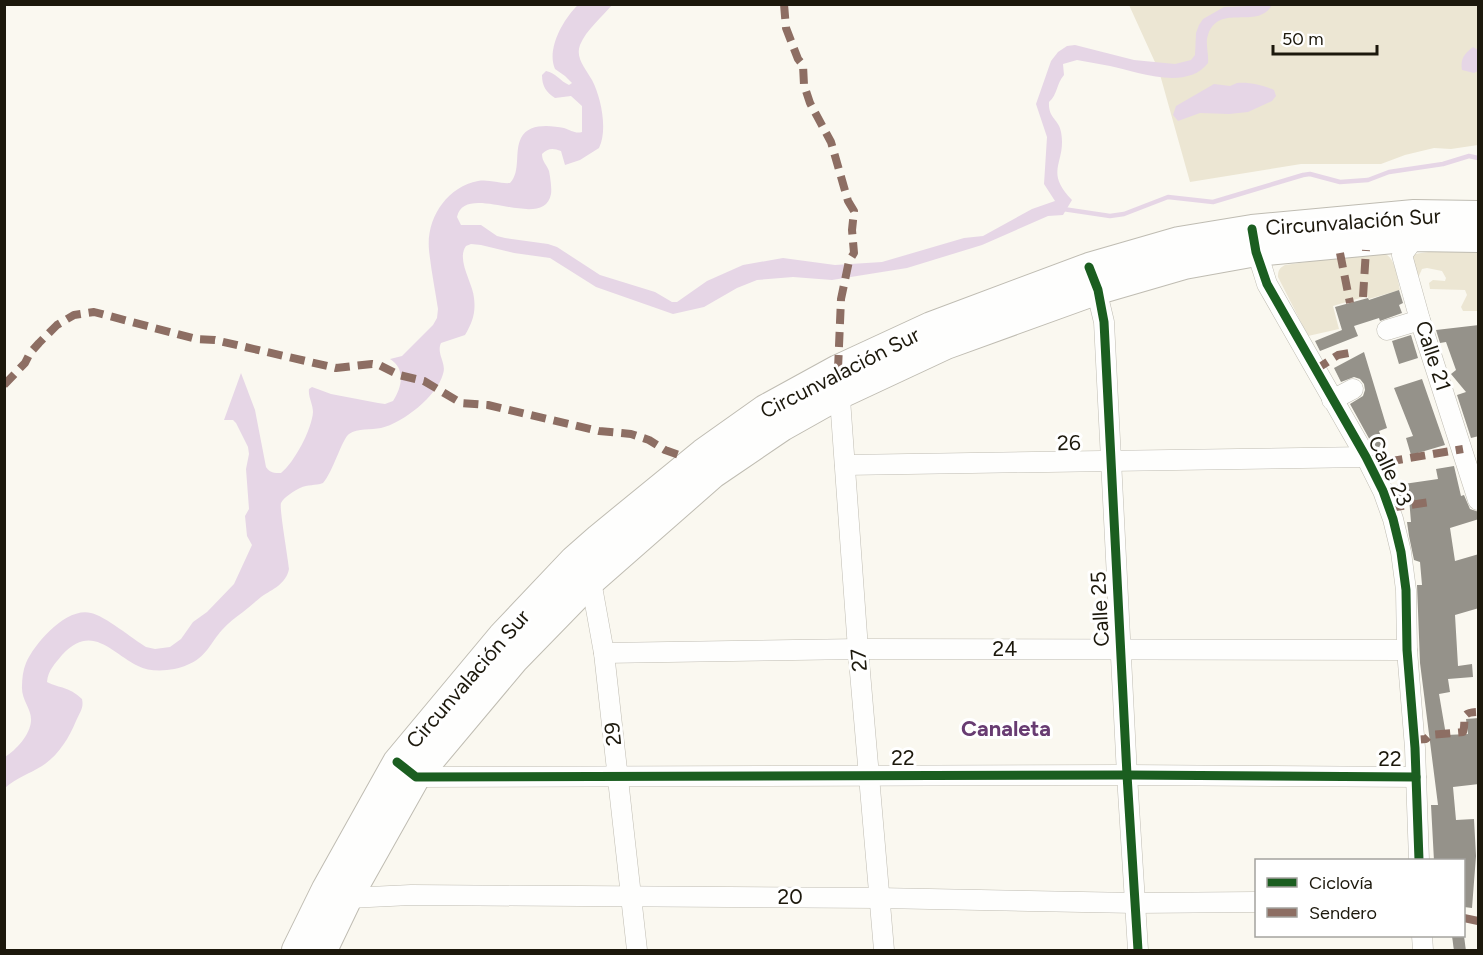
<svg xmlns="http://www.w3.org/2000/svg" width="1483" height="955" font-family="Figtree,sans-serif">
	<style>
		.green { fill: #ece6d3 }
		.water { fill: #e6d6e6 }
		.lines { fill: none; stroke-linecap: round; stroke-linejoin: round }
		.stream { stroke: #e6d6e6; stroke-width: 4.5 }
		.building { fill: #95928a }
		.minor-casing { stroke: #bfbcb2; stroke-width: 21 }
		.highway-casing { stroke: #bfbcb2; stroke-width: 30 }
		.minor { stroke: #fefefd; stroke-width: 20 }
		.highway { stroke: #fefefd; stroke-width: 28 }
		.quiet { stroke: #8d6e63; stroke-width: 8; stroke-dasharray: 15 8; stroke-linecap: butt }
		.cycleway-casing { stroke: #fff; stroke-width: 13 }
		.cycleway { stroke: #1b5e20; stroke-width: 9 }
		.labels { text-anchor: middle; stroke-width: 6; stroke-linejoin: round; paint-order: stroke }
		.street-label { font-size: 21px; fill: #1c180c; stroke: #fff }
		.neighbourhood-label { font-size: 22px; font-weight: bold; fill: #683c72; stroke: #fff }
	</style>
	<rect width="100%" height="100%" fill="#faf8f0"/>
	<!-- green -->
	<g class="green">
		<path d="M1129 5H1478V145L1451 149 1434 148 1405 155 1381 164H1301L1190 182 1159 71Z"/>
		<path d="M1466 247H1478V311H1463L1461 307 1467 295 1465 290 1430 289 1429 283 1433 280 1445 281 1446 278 1442 271 1427 268 1422 269 1418 278 1411 259 1415 254 1421 253Z"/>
		<path d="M1380 252C1396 255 1397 276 1400 290L1369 299 1367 296 1333 306 1339 329 1308 336 1278 277C1278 271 1279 268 1285 265Z"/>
	</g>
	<!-- water -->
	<g class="water">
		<path d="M578 5H612C602 17 586 30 580 45 575 58 586 69 592 80 601 97 608 130 599 148L580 160 565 165 561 151C553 148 548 148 542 154 542 162 547 165 549 171 550 176 552 188 551 194 544 233 465 180 457 217L461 225H481L497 236 505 238 548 244 557 247 600 275 655 292 672 302H677L707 281 743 265 783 258 835 265 882 262 964 238 983 236 1032 209 1055 201 1044 184 1047 137 1036 104 1051 61 1058 52 1067 46 1075 45 1134 60 1175 64 1191 60 1195 55 1196 33 1199 25 1203 19 1224 7 1272 5C1257 31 1219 2 1208 35 1205 43 1209 54 1208 63 1187 91 1137 72 1110 66 1099 64 1088 62 1077 60L1063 64 1064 75C1056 84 1058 94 1049 102 1048 119 1059 119 1061 132 1067 163 1043 170 1072 200L1063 215 1048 216 982 245 907 268 832 280 793 277 757 280 737 288 704 307 673 314 596 287 550 258 514 253 481 245 471 244 466 246C456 260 473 283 474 298 476 313 472 323 465 335L441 343C436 354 447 363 443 374 437 396 403 423 381 428 371 430 358 428 349 434 342 439 333 472 323 483 315 486 308 484 300 488 294 491 284 497 281 503 279 507 288 558 289 569 286 584 273 589 261 597 255 602 249 607 243 612 236 617 228 623 222 630 211 642 206 658 187 665 174 671 151 673 138 666 110 652 92 623 62 655 55 664 48 670 47 682 61 689 68 686 82 699 84 708 80 712 76 721 69 738 58 756 42 766 29 774 16 778 5 788V757C16 750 30 735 31 721 32 709 21 700 22 686 22 679 23 670 26 663 35 643 66 607 91 613 105 616 133 639 146 647L155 649 170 647 181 639 193 622 207 612 234 584 252 545 247 536 245 516 249 509 246 469 249 454 248 447 236 423 233 420H224L241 373 255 410 266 467C270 473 274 473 281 473 294 463 312 429 313 412 313 404 308 397 309 389L312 387 331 394 378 403 385 404 393 401C402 387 406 369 390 359L402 356 433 325 437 318 438 309C435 289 431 270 429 250 426 218 447 187 478 181 489 179 500 184 510 183 521 171 514 152 521 138 528 123 550 125 564 128 571 130 575 134 582 132V106L571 96 555 98C546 92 542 86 542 75L546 71C556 73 560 81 569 85L572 83 565 76 555 69C546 49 564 18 578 5Z"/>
		<path d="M1473 47 1478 50V71L1474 73 1462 70C1460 59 1464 54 1473 47Z"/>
		<path d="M1237 83C1249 82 1263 85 1274 90L1276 96 1272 101 1248 112 1229 114 1200 113 1178 121 1173 115 1176 106 1214 84 1230 86Z"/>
	</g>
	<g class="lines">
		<!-- stream -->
		<path class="stream" d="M1063 209 1110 216 1124 214 1168 197 1213 202 1303 175 1310 174 1340 182 1368 180 1389 172 1443 164 1469 156 1478 158"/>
	</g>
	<!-- building -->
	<g class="building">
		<path d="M1399 290 1403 303 1399 305 1402 313 1380 321 1379 318 1354 326 1358 336 1320 351 1315 341 1342 330 1335 307 1368 298 1369 300Z"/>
		<path d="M1479 325V436L1471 438 1457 395 1466 392 1451 374 1456 370 1446 342 1440 343 1436 330Z"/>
		<path d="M1411 335 1418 358 1399 364 1392 341Z"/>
		<path d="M1364 352 1387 428 1379 431 1385 448 1376 451 1350 404 1363 396 1365 390 1364 384 1360 379 1354 377 1341 382 1334 368Z"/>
		<path d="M1422 379 1445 445 1411 455 1406 438 1413 436 1394 388Z"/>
		<path d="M1454 466 1461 496 1464 495 1470 509 1479 512V519L1450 528 1455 561 1479 554V608L1455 615 1458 666 1472 664 1473 677 1448 679 1450 692 1439 694 1446 735 1468 734 1466 719 1479 718V784L1453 787 1456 820 1474 819 1476 856 1472 908 1464 907V861H1434L1431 805H1438L1420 663 1417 585H1422L1420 562 1414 560 1409 536 1407 522H1411L1409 498 1399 499 1397 485 1438 479 1436 469Z"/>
		<path d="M1452 936H1464L1466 951H1454Z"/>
	</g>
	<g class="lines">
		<defs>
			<g id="minor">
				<path d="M1415 230V237L1402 255 1420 320 1478 500"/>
				<path d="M1254 242 1267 284 1366 457 1383 491 1393 519 1401 552 1406 590 1407 650 1415 748 1419 860"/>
				<path d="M1094 280 1104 322 1127 775 1138 950"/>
				<path d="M1387 330 1420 320"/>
				<path d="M839 385 858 649 884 950"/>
				<path d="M1332 400 1353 389"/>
				<path d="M845 465 1366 457"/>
				<path d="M586 574 591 581 604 653 637 950"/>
				<path d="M604 653 858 649 1407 650"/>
				<path d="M409 772 416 777 1127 775 1416 777"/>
				<path d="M339 895 348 898 411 895 879 898 1135 903 1256 902"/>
				<path d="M1422 936 1423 950"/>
			</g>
			<g id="highway">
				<path d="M296 950 326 889 397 762 502 636 574 560 599 538 703 453 765 409 838 369 931 326 1089 267 1179 241 1252 229 1414 214 1478 215"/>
				<path d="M323 950 348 898 416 777 514 660 591 581 713 474 782 427 839 395 946 345 1098 290 1184 265 1256 252 1415 237 1478 238"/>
			</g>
		</defs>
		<!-- minor casing -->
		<use href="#minor" class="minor-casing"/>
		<!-- highway casing -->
		<use href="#highway" class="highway-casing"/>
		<!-- minor -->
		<use href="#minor" class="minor"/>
		<!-- highway -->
		<use href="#highway" class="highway"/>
		<!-- quiet -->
		<g class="quiet">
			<path d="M784 4 786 28 798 59 803 65 804 85 810 103 831 142 848 201 854 211 852 230 854 253 849 261 841 299 838 369"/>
			<path d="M1340 253 1350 303"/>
			<path d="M1363 297 1366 250"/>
			<path d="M1315 370 1338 355 1349 353"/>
			<path d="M4 385 25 363 30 353 39 343 57 325 74 315 94 312 196 339 215 340 336 368 372 364 379 365 399 375 424 381 461 403 488 405 599 431 631 434 649 440 665 450 679 455"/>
			<path d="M1366 457 1380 463 1463 449"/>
			<path d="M1389 508 1430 502"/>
			<path d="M1414 740 1426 739 1430 735 1463 732C1467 719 1459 713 1476 712"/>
			<path d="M1464 918 1478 921"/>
		</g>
		<defs>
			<g id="cycleway">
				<path d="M1252 229 1256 252 1267 284 1366 457 1383 491 1393 519 1401 552 1406 590 1407 650 1415 748 1419 860"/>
				<path d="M1089 267 1098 290 1104 322 1127 775 1138 950"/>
				<path d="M397 762 416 777 1127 775 1416 777"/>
			</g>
		</defs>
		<!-- cycleway casing -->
		<use href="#cycleway" class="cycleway-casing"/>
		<!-- cycleway -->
		<use href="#cycleway" class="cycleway"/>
	</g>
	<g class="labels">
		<!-- street labels -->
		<g class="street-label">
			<text transform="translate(1353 222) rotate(-4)" y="7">Circunvalación Sur</text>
			<text transform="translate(1433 356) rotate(72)" y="7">Calle 21</text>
			<text transform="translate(840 373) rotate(-27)" y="7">Circunvalación Sur</text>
			<text transform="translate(1069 443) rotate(-1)" y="7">26</text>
			<text transform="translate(1390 471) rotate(65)" y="7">Calle 23</text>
			<text transform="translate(1100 609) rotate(-93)" y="7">Calle 25</text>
			<text x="1005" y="656">24</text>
			<text transform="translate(859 660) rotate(-95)" y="7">27</text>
			<text transform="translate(468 679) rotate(-49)" y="7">Circunvalación Sur</text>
			<text transform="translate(613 734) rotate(-96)" y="7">29</text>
			<text x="903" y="765">22</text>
			<text x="1390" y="766">22</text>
			<text x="790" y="904">20</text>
		</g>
		<!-- neighbourhood labels -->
		<g class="neighbourhood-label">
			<text x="1006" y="736">Canaleta</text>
		</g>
	</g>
	<!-- border -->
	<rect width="1483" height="955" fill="none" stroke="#1c180c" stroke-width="12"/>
	<!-- legend -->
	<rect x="1255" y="859" width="210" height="78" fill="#ffffff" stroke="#a4a39e" stroke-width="1.5"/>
	<rect x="1267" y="878" width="30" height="9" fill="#1b5e20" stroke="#a4a39e" stroke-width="1.5"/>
	<text x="1309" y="889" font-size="18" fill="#1c180c">Ciclovía</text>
	<rect x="1267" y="908" width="30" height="9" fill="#8d6e63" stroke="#a4a39e" stroke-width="1.5"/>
	<text x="1309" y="919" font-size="18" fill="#1c180c">Sendero</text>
	<!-- scale -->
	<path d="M1273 45v9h104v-9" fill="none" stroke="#1c180c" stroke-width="3"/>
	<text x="1282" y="45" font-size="18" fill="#1c180c" stroke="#ffffff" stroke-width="4.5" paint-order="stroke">50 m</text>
</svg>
